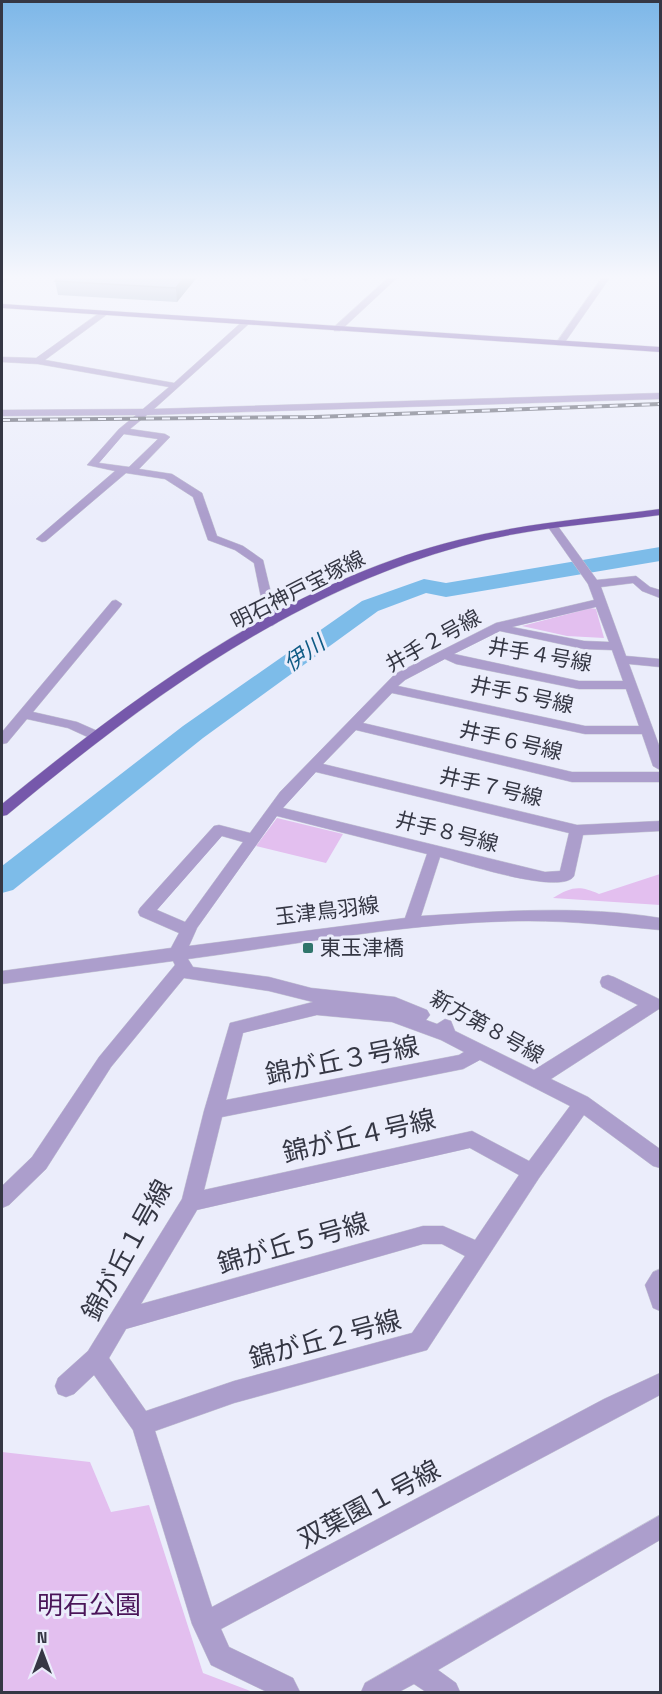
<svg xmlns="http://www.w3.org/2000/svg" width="662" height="1694" font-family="'Space Grotesk','Noto Sans JP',sans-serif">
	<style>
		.green { fill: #e3bfef }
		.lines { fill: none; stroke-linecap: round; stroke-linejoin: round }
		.river { fill: #7dbce9; fill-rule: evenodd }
		.minor-casing { stroke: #c7c9d6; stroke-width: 1 }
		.major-casing { stroke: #c7c9d6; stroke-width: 1 }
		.minor { fill: #ac9ecc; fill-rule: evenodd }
		.major { fill: #7658ab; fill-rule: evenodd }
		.rail-casing { stroke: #676976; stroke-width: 4 }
		.rail { stroke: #ebedfb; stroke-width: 2; stroke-dasharray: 8; stroke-linecap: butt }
		.wall { fill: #91a2bb }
		.shaded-wall { fill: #768498 }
		.building { fill: #a9bcd9; stroke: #768498; stroke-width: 1.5 }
		.poi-dot { fill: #2f756b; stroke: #ebedfb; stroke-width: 2 }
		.labels { text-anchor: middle; stroke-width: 6; stroke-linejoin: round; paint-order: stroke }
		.street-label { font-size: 21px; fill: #353744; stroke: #ebedfb }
		.poi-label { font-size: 21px; fill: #353744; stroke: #ebedfb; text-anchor: start }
		.water-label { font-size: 22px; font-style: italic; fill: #0f5b85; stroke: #ebedfb }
		.near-street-label { font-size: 26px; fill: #353744; stroke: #ebedfb }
		.near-park-label { font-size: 26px; fill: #4a1559; stroke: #ebedfb }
	</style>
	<rect width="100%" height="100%" fill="#ebedfb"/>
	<!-- green -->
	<g class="green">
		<path d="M591 608 596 609 604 638 567 636 522 626Z"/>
		<path d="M277 818 343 834 326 863 256 846Z"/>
		<path d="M660 874V905L553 898C571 887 579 885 599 894Z"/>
		<path d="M2 1452 90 1462 111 1512 149 1505 203 1673 253 1692H2Z"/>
	</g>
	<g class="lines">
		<!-- river -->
		<path class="river" d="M660 547V561L446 597 426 593 378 611 203 738 13 890 2 893V866L183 726 362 601 424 579 446 583Z"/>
		<defs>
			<g id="minor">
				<path d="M4 276H12L2 284V278Z"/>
				<path d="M305 276H313L306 281 302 279Z"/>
				<path d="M390 276H399L340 331H334V327Z"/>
				<path d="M603 276H611L563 345H557L556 343Z"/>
				<path d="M102 311 109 313 45 360 174 383 244 320 251 322 154 409 660 393V399L147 415 130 429 165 434 170 437 139 469 172 474 202 493 217 536 243 546 263 560 278 622 272 626 266 622 254 563 235 550 208 540 193 497 165 479 126 473 46 541 42 542 36 539 115 471 87 465 119 429 136 415 2 416V410L143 409 169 387 38 364 2 362V357L36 358ZM124 434 158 439 129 467 99 463Z"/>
				<path d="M553 524 557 525 597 580 636 576 650 587 660 590V598L642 591 633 583 601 587 626 656 660 659V667L629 664 660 748V770L653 766 642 734H585L392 693 363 723 572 772H660V782H572L356 730 323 764 577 825 660 821V831L583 835 574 876C562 896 462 863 440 857L421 916C501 911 581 905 660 918V930C617 926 573 921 529 921 415 921 301 944 188 959L193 967 269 977 311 988 395 997 427 1010 430 1015 426 1020 437 1024 445 1019 451 1021 455 1031 534 1070 638 1005 602 987 600 982 602 977 608 975 614 977 659 999V1009L551 1079 588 1097 660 1149V1168L653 1166 584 1115 539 1178 427 1350 234 1403 155 1431 212 1607 604 1399 660 1373V1395L221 1629 229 1647 293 1678 300 1692H267L211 1665 192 1624 133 1430 94 1375 74 1394 66 1397 58 1394 55 1386 58 1378 88 1351 182 1199 204 1111 230 1023 313 1002 269 991 184 978 111 1067 46 1169 9 1205 2 1208V1186L32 1157 99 1057 175 965 173 961 2 984V971L171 948 179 933 140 916 138 912 140 908 214 826 219 825 250 833 280 792 395 674 496 623 594 600 588 584 548 527ZM596 607 609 642 584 641 512 627ZM500 631 584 649 612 650 623 681H579L454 654ZM445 659 456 664 579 689H626L639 726H585L398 686 405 680ZM316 772 569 833 560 871 545 872 283 808ZM277 816 427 854 405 918 189 946 197 928ZM222 836 243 842 185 922 157 910ZM317 1015 392 1022 441 1040 464 1052 459 1055 226 1100 243 1033ZM480 1060 570 1106 529 1161 472 1131 204 1190 222 1117 463 1069ZM470 1148 519 1175 475 1240 443 1226H423L141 1304 197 1210ZM423 1244H442L465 1256 412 1333 234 1381 146 1411 109 1358 126 1329Z"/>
				<path d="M116 600 122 604 120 607 33 712 77 722 102 733 104 736 102 739H92L68 728 27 719 7 743 2 744V732L112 601Z"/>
				<path d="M660 1269V1311L653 1308 645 1285 653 1272Z"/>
				<path d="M660 1515V1540L438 1670 456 1683 460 1692H426L414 1684 399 1692H361L365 1683Z"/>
			</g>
			<g id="major">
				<path d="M2 304 660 347V352L2 308Z"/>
				<path d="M660 509V515C594 524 526 528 462 546 290 593 143 702 7 815L2 816V804C137 694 286 583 458 540 524 523 593 518 660 509Z"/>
			</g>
		</defs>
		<!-- minor casing -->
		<use href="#minor" class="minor-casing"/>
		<!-- major casing -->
		<use href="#major" class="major-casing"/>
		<!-- minor -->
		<use href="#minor" class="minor"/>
		<!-- major -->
		<use href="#major" class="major"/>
		<defs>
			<path id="rail" d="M2 420 315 417 660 404"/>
		</defs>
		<!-- rail casing -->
		<use href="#rail" class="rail-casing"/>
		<!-- rail -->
		<use href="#rail" class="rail"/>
	</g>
	<!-- wall -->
	<path class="wall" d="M198 276 177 302 58 295 55 281Z"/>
	<!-- shaded-wall -->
	<path class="shaded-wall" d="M185 276H198L177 302 176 288Z"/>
	<!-- building -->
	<path class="building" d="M59 276H185L176 288 55 281Z"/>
	<!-- sky -->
	<linearGradient id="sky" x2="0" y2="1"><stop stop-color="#7db7e8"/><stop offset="0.54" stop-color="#f6f7fd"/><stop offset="1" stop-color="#f6f7fd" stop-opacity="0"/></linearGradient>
	<rect width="662" height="513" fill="url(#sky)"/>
	<!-- markers -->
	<rect class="poi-dot" x="302" y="942" width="12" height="12" rx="3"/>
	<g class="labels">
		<!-- street labels -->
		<g class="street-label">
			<text transform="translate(298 590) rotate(-27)" y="7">明石神戸宝塚線</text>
			<text transform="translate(433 641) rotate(-29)" y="7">井手２号線</text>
			<text transform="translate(540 655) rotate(10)" y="7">井手４号線</text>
			<text transform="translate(522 695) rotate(12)" y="7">井手５号線</text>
			<text transform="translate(511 741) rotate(13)" y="7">井手６号線</text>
			<text transform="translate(491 787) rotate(13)" y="7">井手７号線</text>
			<text transform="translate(447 832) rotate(14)" y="7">井手８号線</text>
			<text transform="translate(327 911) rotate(-7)" y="7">玉津鳥羽線</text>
			<text transform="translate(487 1027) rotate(29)" y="7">新方第８号線</text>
		</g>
		<!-- poi labels -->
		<g class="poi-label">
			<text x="320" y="955">東玉津橋</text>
		</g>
		<!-- water labels -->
		<g class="water-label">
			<text transform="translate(304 653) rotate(-35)" y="8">伊川</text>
		</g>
		<!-- near-street labels -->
		<g class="near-street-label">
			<text transform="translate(342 1060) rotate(-11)" y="9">錦が丘３号線</text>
			<text transform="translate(359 1136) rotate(-13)" y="9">錦が丘４号線</text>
			<text transform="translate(293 1243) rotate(-16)" y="9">錦が丘５号線</text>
			<text transform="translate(127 1250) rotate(-61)" y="9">錦が丘１号線</text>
			<text transform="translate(325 1339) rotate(-15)" y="9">錦が丘２号線</text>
			<text transform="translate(369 1504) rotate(-28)" y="9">双葉園１号線</text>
		</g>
		<!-- near-park labels -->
		<g class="near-park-label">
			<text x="89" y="1614">明石公園</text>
		</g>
	</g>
	<!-- border -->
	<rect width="662" height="1694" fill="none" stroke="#353744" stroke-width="6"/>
	<!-- north arrow -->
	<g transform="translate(42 1652)" stroke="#ebedfb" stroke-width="4.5" paint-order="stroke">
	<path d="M0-4.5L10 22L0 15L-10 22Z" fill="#353744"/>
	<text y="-9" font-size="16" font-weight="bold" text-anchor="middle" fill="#353744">N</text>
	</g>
</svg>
